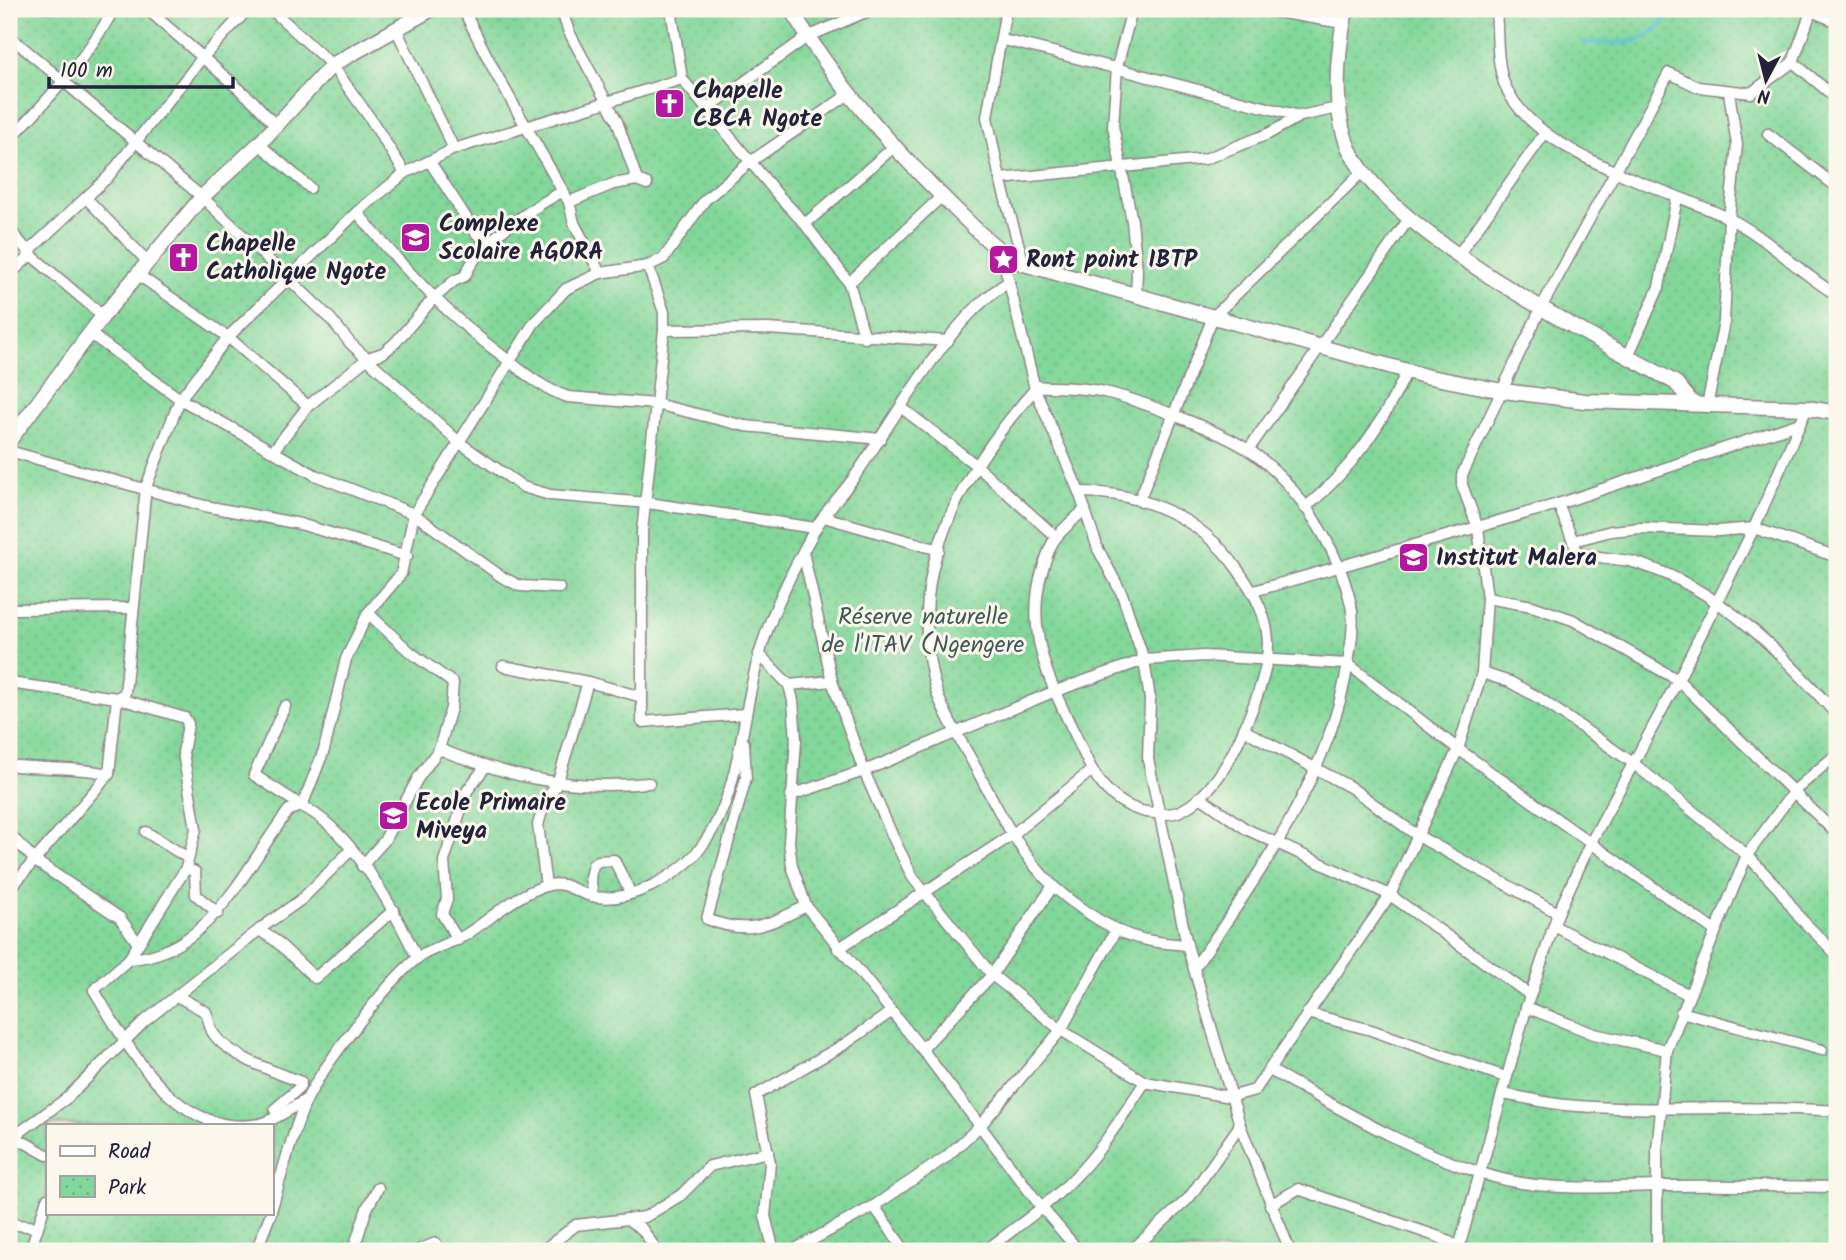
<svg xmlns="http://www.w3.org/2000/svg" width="1846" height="1260" font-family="Kalam,sans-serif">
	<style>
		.park { fill: url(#park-dots); stroke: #527c6a; stroke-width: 2; fill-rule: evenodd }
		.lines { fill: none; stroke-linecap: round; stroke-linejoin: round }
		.stream { stroke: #5cc2da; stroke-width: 3.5 }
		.minor-casing { stroke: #8c8486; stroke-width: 13 }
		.tertiary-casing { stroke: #8c8486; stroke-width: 17 }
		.minor { stroke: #fff; stroke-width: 10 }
		.tertiary { stroke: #fff; stroke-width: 14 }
		.labels { text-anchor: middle; stroke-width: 6; stroke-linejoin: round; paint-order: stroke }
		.poi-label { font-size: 24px; font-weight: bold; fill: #22223b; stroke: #fbf7ec; text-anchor: start }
		.park-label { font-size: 24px; fill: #3f5858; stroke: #fbf7ec }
	</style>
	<defs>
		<pattern id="park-dots" width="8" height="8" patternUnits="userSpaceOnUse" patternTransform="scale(1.75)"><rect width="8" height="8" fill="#82d79a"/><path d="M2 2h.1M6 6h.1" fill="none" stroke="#70b886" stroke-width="1.8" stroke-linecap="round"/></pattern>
	</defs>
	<rect width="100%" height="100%" fill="#fbf7ec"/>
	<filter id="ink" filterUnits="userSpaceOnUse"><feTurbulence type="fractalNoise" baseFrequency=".0143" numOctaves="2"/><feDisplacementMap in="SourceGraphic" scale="14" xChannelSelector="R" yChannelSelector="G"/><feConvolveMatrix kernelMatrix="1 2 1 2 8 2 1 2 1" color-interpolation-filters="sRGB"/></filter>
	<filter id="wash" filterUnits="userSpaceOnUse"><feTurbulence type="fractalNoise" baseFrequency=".00686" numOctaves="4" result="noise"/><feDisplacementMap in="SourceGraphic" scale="28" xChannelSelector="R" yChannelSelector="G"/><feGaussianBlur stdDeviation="1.57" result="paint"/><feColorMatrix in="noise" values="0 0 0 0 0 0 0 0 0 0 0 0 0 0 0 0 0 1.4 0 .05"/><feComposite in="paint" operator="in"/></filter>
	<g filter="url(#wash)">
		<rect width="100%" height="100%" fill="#f7e7d1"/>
		<!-- park -->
		<path class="park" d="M9 9H1837V1251H9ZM47 1125H271V1213H47Z"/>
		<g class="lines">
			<!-- stream -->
			<path class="stream" d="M1582 42C1623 44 1649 48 1672 9"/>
		</g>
	</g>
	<g filter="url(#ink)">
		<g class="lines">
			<defs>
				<g id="minor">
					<path d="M147 9 254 102 275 125"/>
					<path d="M271 9 332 65 370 118 405 173"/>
					<path d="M463 9 495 72 569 202 574 223 600 273"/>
					<path d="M561 9 569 32 617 121 637 180 647 184"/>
					<path d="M671 9 682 79 778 195 805 224 849 283 865 338"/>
					<path d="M946 9H956"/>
					<path d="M1006 9 987 117 1000 179 1024 264"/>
					<path d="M1132 9 1117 67 1113 126 1132 221 1137 270 1136 297"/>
					<path d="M1258 9 1343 23"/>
					<path d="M1496 9C1498 32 1496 60 1504 83 1532 155 1665 187 1728 218 1769 238 1799 273 1837 295"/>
					<path d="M1811 11 1837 22"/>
					<path d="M396 29 454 149"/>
					<path d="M9 36 202 197 329 317 351 344 460 443 523 487 550 495 648 503 815 528"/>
					<path d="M1003 40C1102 63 1200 92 1300 116"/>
					<path d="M1793 62 1837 99"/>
					<path d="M708 108 807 37 873 9"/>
					<path d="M1768 134 1837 187"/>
					<path d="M9 140C49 99 86 59 114 9"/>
					<path d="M259 144 310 188"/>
					<path d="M430 162 476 233 490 245"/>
					<path d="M1000 179 1205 159 1268 134 1300 116 1338 108"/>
					<path d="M86 198 147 261"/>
					<path d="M569 202 613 184 637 180"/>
					<path d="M357 212C402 267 447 315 504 357 524 373 543 389 568 397L656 404 745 426 881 439"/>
					<path d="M805 224 895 146"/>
					<path d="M9 229 31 255 103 316"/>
					<path d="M1002 254 1035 389 1079 492 1098 549 1122 594 1144 660 1150 699 1148 759 1187 945 1240 1125 1290 1251"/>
					<path d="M1458 255 1545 133"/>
					<path d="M648 266 664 312V330L642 532V722L745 714"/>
					<path d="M137 274 228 337 308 406"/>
					<path d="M9 275 31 255 32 248 108 177 202 58 248 9"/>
					<path d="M849 283 942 196"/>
					<path d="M664 330 768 329 948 341"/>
					<path d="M89 333 180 399 315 475 414 514 502 577 520 586 559 588"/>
					<path d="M1628 356 1659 287 1677 198"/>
					<path d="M1035 386C1058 388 1082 387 1104 392 1137 399 1219 431 1247 449 1296 480 1339 549 1351 605 1355 622 1351 645 1348 663 1331 772 1257 880 1194 968"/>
					<path d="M1035 389C981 450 929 529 927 614 926 640 929 668 937 693 945 715 959 738 971 759 995 803 1017 852 1054 887 1072 903 1094 918 1115 929 1137 941 1163 943 1187 945"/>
					<path d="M1707 406 1724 322 1729 218 1737 145 1729 92"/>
					<path d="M902 408 977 466 1056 537"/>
					<path d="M1249 449 1408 220"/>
					<path d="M9 451 205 506 300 524 407 556"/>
					<path d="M273 451 308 406 368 358 383 353 395 343 433 299 454 281 465 276C479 241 531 209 563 191"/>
					<path d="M1079 492C1142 492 1201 517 1238 570 1276 623 1275 652 1251 712 1237 748 1215 796 1178 812 1168 816 1156 813 1146 812 1131 809 1116 800 1106 789 1091 773 1084 753 1075 734 1048 681 1024 628 1043 568 1046 559 1049 547 1055 539 1063 528 1075 519 1085 509"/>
					<path d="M1140 498 1213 317 1362 172"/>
					<path d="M1558 504 1577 551C1596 560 1620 557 1640 564 1722 590 1781 653 1837 715"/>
					<path d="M1305 508C1351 470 1382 425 1407 371"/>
					<path d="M824 517 939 550"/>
					<path d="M1573 541 1611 531 1641 528 1718 531 1754 528 1837 557"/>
					<path d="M803 552 832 681 864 771 893 837 913 878 992 975 1061 1030 1145 1082 1230 1097 1255 1090 1390 895 1458 749 1482 673 1487 598 1478 528 1462 485V475L1542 306 1669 73 1698 87 1751 93 1793 62 1812 9"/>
					<path d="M1254 591 1558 504 1797 424"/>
					<path d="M1487 598 1532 606 1573 620 1678 680 1837 834"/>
					<path d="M9 609 132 608"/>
					<path d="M759 654 789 685 793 701 796 740 789 842 792 866 806 906 922 1049 1042 1208 1079 1251"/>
					<path d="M503 666 588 682 642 697"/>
					<path d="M1482 673 1510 682 1539 698 1633 763 1747 855 1780 890 1799 917 1837 955"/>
					<path d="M9 683 117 698 185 718 188 724 183 753 196 829 186 868 129 959 94 990C129 1048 176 1140 260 1124 276 1120 293 1107 307 1099"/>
					<path d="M789 685 832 681"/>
					<path d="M285 706 254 775 302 806 324 750 346 659 368 613 401 574 414 514 534 323 566 289 600 273 648 266 664 258 705 200 750 162 849 94"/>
					<path d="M1244 730 1350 787 1418 836 1558 913"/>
					<path d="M744 743 746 778 707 919C748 936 768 925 806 906"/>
					<path d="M439 749C514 779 568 790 649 783"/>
					<path d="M9 765C42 770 76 766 109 774"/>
					<path d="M791 795 864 771 1053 692 1144 660 1204 656 1348 664 1458 749 1715 931"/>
					<path d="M1200 797 1246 829 1390 895 1530 995"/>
					<path d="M146 832 188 858"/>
					<path d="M9 834 37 862 120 918 137 942"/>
					<path d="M362 866 384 841 418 778 439 749 451 708 453 683 410 652 368 613"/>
					<path d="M186 868 195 872 196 895 218 913"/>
					<path d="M546 886 538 825 545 801 557 784 588 682"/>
					<path d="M9 890 109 774 117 698 125 693 146 487 180 399 228 337 357 212 405 173 454 149 682 79"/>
					<path d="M593 896 590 877 593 865 598 861 614 860 630 892"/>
					<path d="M1554 926 1689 995"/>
					<path d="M259 930 276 941 315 978 394 910"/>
					<path d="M458 940 442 914 447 899 444 861 467 791 485 767"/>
					<path d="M838 949 1012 835 1092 770"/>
					<path d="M129 959C211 954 245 867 289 810L302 806C353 832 393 907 417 958"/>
					<path d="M177 996 206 1012C209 1019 209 1027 213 1033 228 1056 275 1072 301 1082L299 1088 275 1109 277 1116"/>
					<path d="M1526 1007 1594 1034 1667 1050"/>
					<path d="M1681 1012 1822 1050"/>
					<path d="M1307 1013 1371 1030 1505 1077"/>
					<path d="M922 1049 992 975 1053 886"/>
					<path d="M1270 1070C1339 1108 1406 1149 1481 1173 1540 1193 1600 1187 1661 1186 1720 1185 1778 1186 1837 1187"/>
					<path d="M1502 1094C1523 1097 1544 1103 1565 1105 1656 1113 1747 1104 1837 1111"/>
					<path d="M15 1137 47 1155"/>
					<path d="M9 1140 67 1098 145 1021 264 926 302 899 351 850"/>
					<path d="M1270 1205 1298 1189 1439 1237 1467 1251"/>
					<path d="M874 1206 905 1251"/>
					<path d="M271 1211C282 1174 291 1136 306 1101 322 1067 386 984 415 960 429 948 451 944 467 934 493 917 517 893 549 885 566 881 575 892 591 896 627 905 677 877 699 850 742 796 740 719 759 656 770 614 792 571 813 533 823 513 842 495 855 476 894 421 952 313 1009 282"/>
					<path d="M627 1219 642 1229 657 1251"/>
					<path d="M9 1224 36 1227"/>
					<path d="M30 1251 47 1199"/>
					<path d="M256 1251 271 1213"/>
					<path d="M353 1251 367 1208 378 1188"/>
					<path d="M416 1251 436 1243"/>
					<path d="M542 1251 576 1225 645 1217 681 1195 710 1166 768 1152"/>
					<path d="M774 1251 765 1216 770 1163 756 1095 845 1044 891 1012"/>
					<path d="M792 1251 874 1206 946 1157 981 1125 1061 1030 1116 930"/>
					<path d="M985 1251C1015 1228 1047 1206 1074 1178 1102 1150 1123 1115 1145 1082"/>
					<path d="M1131 1251 1189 1198 1240 1125"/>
					<path d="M1458 1251 1528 1002 1558 913 1590 844 1678 680 1754 528 1807 408"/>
					<path d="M1657 1251V1150L1667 1050 1747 855 1794 791 1837 754"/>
				</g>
				<g id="tertiary">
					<path d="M791 9C834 83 893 148 954 208 976 229 995 251 1024 264L1425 376 1503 391 1585 401 1807 408 1837 413"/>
					<path d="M1346 9C1338 49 1332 101 1346 141 1376 228 1594 337 1676 383L1693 404"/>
					<path d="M9 441 103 316 202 197 259 144 332 65 432 9"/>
				</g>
			</defs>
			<!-- minor casing -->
			<use href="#minor" class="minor-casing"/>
			<!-- tertiary casing -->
			<use href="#tertiary" class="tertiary-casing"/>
			<!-- minor -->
			<use href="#minor" class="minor"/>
			<!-- tertiary -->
			<use href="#tertiary" class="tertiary"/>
		</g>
	</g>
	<!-- icons -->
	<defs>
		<symbol id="church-square" viewBox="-11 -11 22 22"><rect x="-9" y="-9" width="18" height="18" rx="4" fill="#b5179e" stroke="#fbf7ec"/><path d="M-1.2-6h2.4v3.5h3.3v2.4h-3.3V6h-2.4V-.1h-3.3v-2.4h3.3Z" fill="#fff"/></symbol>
		<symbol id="school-square" viewBox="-11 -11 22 22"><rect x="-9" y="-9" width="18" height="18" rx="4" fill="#b5179e" stroke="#fbf7ec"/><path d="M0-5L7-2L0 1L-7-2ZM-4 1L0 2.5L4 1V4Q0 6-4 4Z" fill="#fff"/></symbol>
		<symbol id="sight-square" viewBox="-11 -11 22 22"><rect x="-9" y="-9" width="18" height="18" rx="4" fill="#b5179e" stroke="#fbf7ec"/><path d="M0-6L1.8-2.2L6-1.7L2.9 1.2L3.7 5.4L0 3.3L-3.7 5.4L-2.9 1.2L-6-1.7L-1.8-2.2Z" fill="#fff"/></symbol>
	</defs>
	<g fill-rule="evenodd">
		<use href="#church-square" x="652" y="86" width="35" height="35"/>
		<use href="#school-square" x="398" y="220" width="35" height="35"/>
		<use href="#church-square" x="166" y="240" width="35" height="35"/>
		<use href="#sight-square" x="986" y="242" width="35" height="35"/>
		<use href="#school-square" x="1396" y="540" width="35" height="35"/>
		<use href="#school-square" x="376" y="798" width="35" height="35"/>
	</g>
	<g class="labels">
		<!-- poi labels -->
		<g class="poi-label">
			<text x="693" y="98">Chapelle<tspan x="693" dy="28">CBCA Ngote</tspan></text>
			<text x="439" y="231">Complexe<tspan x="439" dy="28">Scolaire AGORA</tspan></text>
			<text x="206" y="251">Chapelle<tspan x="206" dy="28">Catholique Ngote</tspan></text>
			<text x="1026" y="267">Ront point IBTP</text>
			<text x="1436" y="565">Institut Malera</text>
			<text x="416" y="810">Ecole Primaire<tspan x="416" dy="28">Miveya</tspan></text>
		</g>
		<!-- park labels -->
		<g class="park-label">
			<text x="923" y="624">Réserve naturelle<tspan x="923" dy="28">de l'ITAV (Ngengere</tspan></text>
		</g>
	</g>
	<!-- margin -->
	<rect width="1846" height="1260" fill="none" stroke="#fbf7ec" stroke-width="35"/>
	<!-- legend -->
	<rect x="46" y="1124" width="228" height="91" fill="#fbf7ec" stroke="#a4a2a5" stroke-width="2"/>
	<rect x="60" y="1146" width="35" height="10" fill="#ffffff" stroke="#a4a2a5" stroke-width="2"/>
	<text x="108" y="1158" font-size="21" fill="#22223b">Road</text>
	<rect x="60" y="1176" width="35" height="21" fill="url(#park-dots)" stroke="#a4a2a5" stroke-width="2"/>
	<text x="108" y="1194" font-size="21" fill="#22223b">Park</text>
	<!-- north arrow -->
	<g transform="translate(1766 80) rotate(187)" stroke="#fbf7ec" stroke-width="5" paint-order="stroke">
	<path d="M0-5L12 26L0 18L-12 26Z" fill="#22223b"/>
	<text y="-10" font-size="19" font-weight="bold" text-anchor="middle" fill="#22223b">N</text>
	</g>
	<!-- scale -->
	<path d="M49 77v10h184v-10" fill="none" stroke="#22223b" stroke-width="3.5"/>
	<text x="60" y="77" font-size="21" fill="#22223b" stroke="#fbf7ec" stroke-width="5" paint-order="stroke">100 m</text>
</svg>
